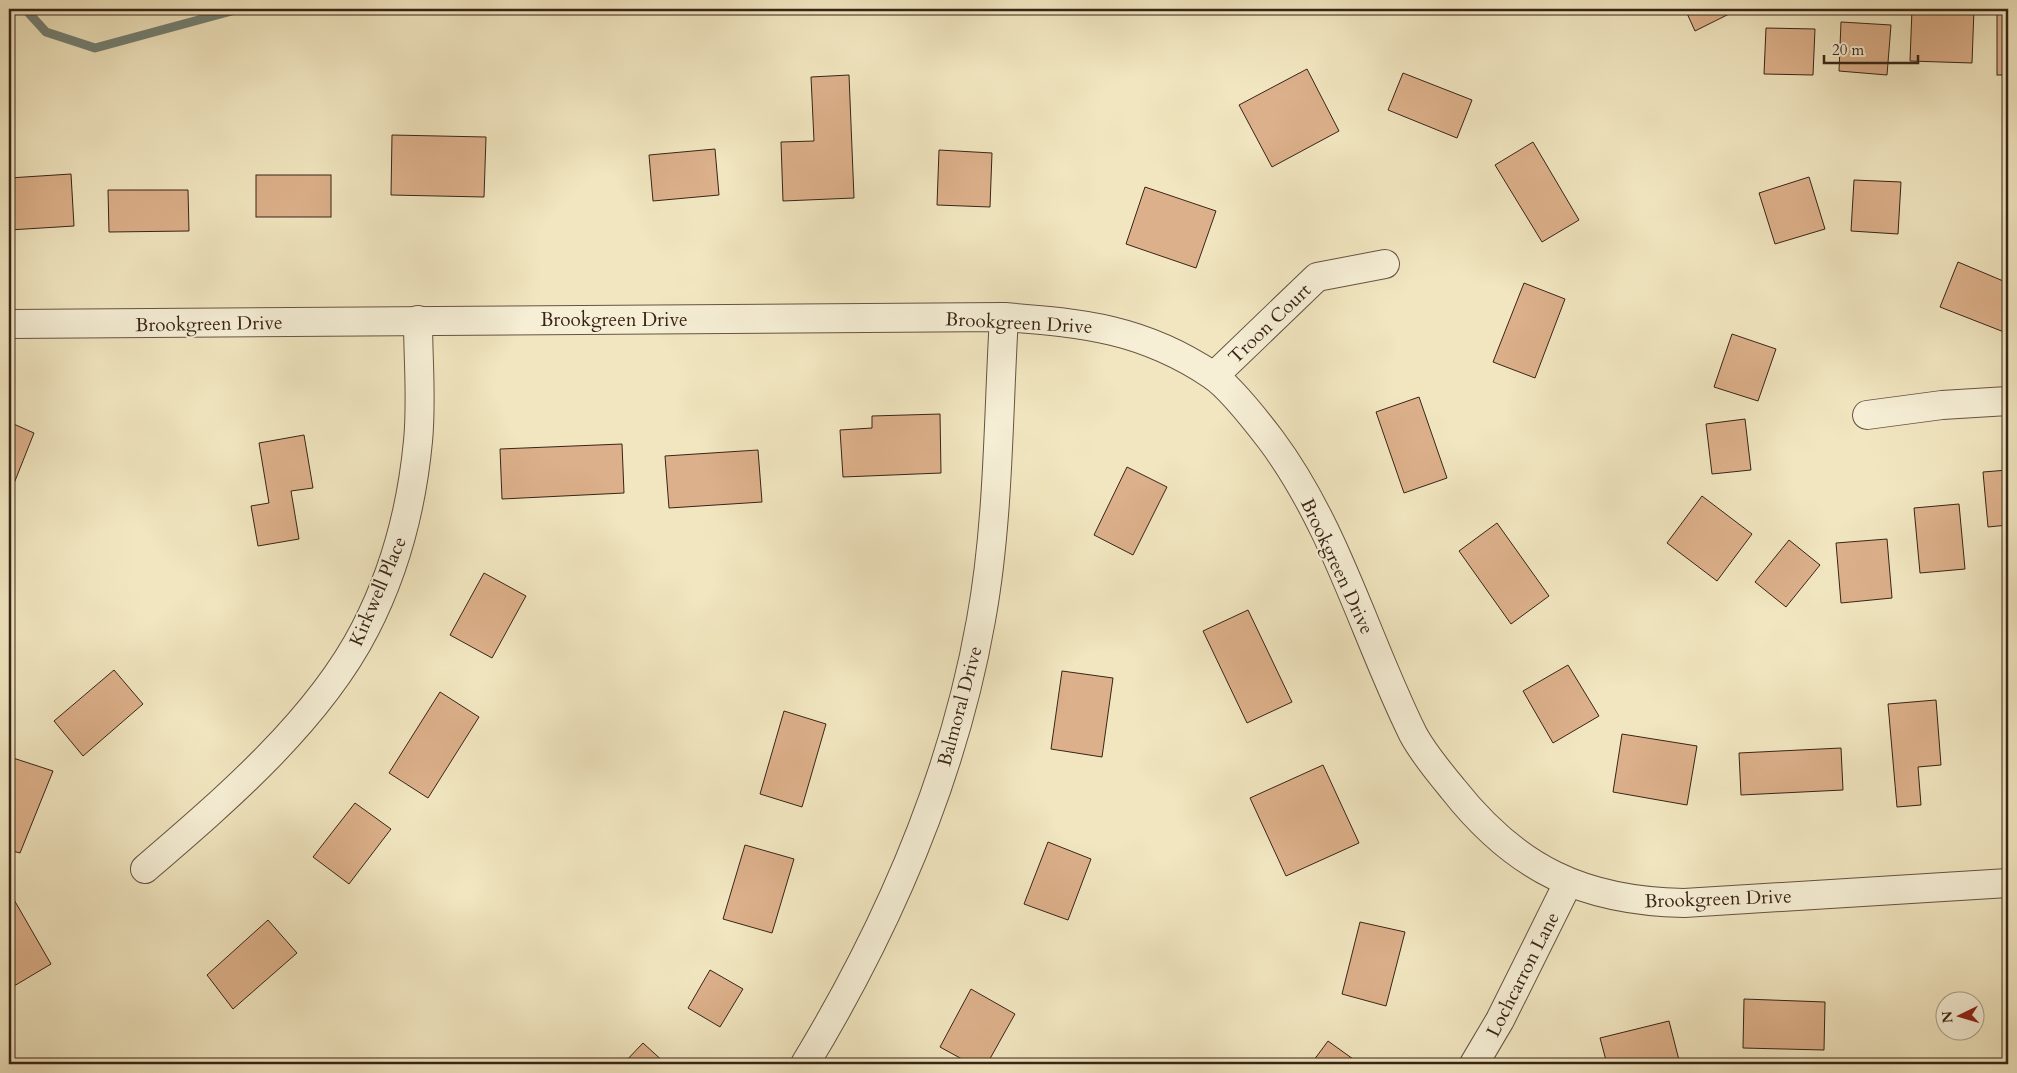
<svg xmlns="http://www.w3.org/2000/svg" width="2017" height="1073" font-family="Cardo,serif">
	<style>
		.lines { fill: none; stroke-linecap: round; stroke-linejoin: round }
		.stream { stroke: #738176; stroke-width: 9 }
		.building { fill: #dcb08a; stroke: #382417 }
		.minor-casing { stroke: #665441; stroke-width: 30 }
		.minor { stroke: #f6efd6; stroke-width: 28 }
		.labels { text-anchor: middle; stroke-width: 4; stroke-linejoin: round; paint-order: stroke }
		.street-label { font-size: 19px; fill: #382417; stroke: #f6efd6 }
	</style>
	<rect width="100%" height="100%" fill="#f1e6c0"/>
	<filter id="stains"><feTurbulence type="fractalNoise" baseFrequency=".004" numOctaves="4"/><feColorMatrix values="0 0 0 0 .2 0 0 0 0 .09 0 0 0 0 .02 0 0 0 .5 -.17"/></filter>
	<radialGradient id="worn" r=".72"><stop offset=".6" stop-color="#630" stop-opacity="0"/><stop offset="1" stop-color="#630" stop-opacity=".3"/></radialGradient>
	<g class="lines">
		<!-- stream -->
		<path class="stream" d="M25 9 46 32 95 48 239 9"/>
	</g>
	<!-- building -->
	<g class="building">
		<path d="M1685 9H1739L1695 31Z"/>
		<path d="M1912 9H1974L1972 63 1910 61Z"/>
		<rect x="1997" y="9" width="11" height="66"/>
		<path d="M1841 22 1891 25 1887 75 1839 71Z"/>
		<path d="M1766 28 1815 29 1813 75 1764 74Z"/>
		<path d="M1307 69 1339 131 1272 167 1239 105Z"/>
		<path d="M1403 73 1472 100 1457 138 1388 110Z"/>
		<path d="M849 75 854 198 783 201 781 142 814 141 811 77Z"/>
		<path d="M392 135 486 137 484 197 391 195Z"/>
		<path d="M1533 142 1579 220 1542 242 1495 165Z"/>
		<path d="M715 149 719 195 653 201 649 155Z"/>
		<path d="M939 150 992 153 990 207 937 205Z"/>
		<path d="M71 174 74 226 9 230V178Z"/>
		<rect x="256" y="175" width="75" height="42"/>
		<path d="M1809 177 1825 229 1775 244 1759 193Z"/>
		<path d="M1854 180 1901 182 1898 234 1851 231Z"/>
		<path d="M1145 187 1216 211 1196 268 1126 244Z"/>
		<path d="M108 190H188L189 231 109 232Z"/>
		<path d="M1958 262 2008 283V320L2004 332 1940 307Z"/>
		<path d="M1524 283 1565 299 1535 378 1493 362Z"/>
		<path d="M1732 334 1776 349 1758 401 1714 387Z"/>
		<path d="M1419 397 1447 478 1404 493 1376 412Z"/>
		<path d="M940 414 941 473 843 477 840 430 872 428V416Z"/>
		<path d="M1745 419 1751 470 1712 474 1706 424Z"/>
		<path d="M9 422 34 433 9 496Z"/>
		<path d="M304 435 313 488 291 491 299 539 258 546 251 506 269 503 259 443Z"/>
		<path d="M622 444 624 493 502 499 500 449Z"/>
		<path d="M758 450 762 502 669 508 665 456Z"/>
		<path d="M1127 467 1167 487 1133 555 1094 535Z"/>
		<path d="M2008 470V525L1988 527 1983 472Z"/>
		<path d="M1702 496 1752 534 1717 581 1667 543Z"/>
		<path d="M1959 504 1965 569 1920 573 1914 508Z"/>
		<path d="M1497 523 1549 596 1511 624 1459 551Z"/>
		<path d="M1887 539 1892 598 1841 603 1836 543Z"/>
		<path d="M1789 540 1820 565 1786 607 1755 582Z"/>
		<path d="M484 573 526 596 492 658 450 635Z"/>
		<path d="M1248 610 1292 702 1247 723 1203 631Z"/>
		<path d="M1568 665 1599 716 1553 743 1523 691Z"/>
		<path d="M114 670 143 704 83 756 54 721Z"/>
		<path d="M1062 671 1113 678 1102 757 1051 749Z"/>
		<path d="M440 692 479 717 428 798 389 773Z"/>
		<path d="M1936 700 1941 765 1918 767 1921 805 1897 807 1888 704Z"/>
		<path d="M784 711 826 724 802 807 760 794Z"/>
		<path d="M1622 734 1697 746 1687 805 1613 792Z"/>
		<path d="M1841 748 1843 790 1741 795 1739 753Z"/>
		<path d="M10 757 53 771 20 853 9 850Z"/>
		<path d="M1323 765 1359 843 1286 876 1250 798Z"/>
		<path d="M355 803 391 829 349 884 313 857Z"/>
		<path d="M1048 842 1091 859 1068 920 1024 904Z"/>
		<path d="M745 845 794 859 772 933 723 919Z"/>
		<path d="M9 891 51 964 9 989Z"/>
		<path d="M268 920 297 953 233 1009 207 975Z"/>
		<path d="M1360 922 1405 932 1386 1006 1342 994Z"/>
		<path d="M710 970 743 989 720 1027 688 1008Z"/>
		<path d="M971 989 1015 1014 987 1064H971L940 1047Z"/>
		<path d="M1744 999 1825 1002 1824 1050 1743 1048Z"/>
		<path d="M1669 1021 1680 1064H1607L1600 1038Z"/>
		<path d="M1328 1041 1360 1064H1311Z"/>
		<path d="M643 1043 666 1064H623Z"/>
	</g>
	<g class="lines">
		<defs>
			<g id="minor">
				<path d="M9 324 1004 317C1084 323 1143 329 1212 375 1229 386 1258 423 1271 440 1336 527 1365 637 1413 734 1423 753 1439 772 1453 789 1516 869 1583 901 1684 903L2008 883"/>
				<path d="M1214 376 1317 277 1385 264"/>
				<path d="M1867 415 1942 405 2008 401"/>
				<path d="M145 869C223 802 318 721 365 629 395 571 412 505 418 441 422 401 418 360 418 320"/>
				<path d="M805 1064C888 927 953 778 981 620 999 521 998 417 1004 317"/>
				<path d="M1474 1064 1500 1020 1568 883"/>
			</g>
		</defs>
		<!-- minor casing -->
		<use href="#minor" class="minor-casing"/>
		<!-- minor -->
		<use href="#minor" class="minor"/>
	</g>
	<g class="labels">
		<!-- street labels -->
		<g class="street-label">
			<text x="614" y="326">Brookgreen Drive</text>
			<text transform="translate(1019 322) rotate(3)" y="7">Brookgreen Drive</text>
			<text transform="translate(209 323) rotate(-1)" y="7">Brookgreen Drive</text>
			<text transform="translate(1269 323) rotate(-44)" y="7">Troon Court</text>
			<text transform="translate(1338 566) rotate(65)" y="7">Brookgreen Drive</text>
			<text transform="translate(377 591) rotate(-67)" y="7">Kirkwell Place</text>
			<text transform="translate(959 706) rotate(-75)" y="7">Balmoral Drive</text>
			<text transform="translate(1718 898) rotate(-2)" y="7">Brookgreen Drive</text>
			<text transform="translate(1522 974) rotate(-63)" y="7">Lochcarron Lane</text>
		</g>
	</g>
	<!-- margin -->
	<rect width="2017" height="1073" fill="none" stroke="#f1e6c0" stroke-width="30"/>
	<rect x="10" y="10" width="1997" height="1053" fill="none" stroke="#382417" stroke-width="2.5"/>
	<rect x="15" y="15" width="1987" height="1043" fill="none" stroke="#382417"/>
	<!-- north arrow -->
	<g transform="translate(1960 1016) rotate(265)"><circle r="24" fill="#f6efd6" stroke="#aa9e8a"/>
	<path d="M0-4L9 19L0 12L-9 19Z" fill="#8f2418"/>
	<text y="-8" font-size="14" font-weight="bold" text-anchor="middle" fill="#382417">N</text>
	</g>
	<!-- scale -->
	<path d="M1824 55v8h94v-8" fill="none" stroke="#382417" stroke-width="2.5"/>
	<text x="1832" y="55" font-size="15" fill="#382417" stroke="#f6efd6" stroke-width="4" paint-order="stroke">20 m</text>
	<rect width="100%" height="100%" filter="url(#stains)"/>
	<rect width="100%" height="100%" fill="url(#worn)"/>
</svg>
